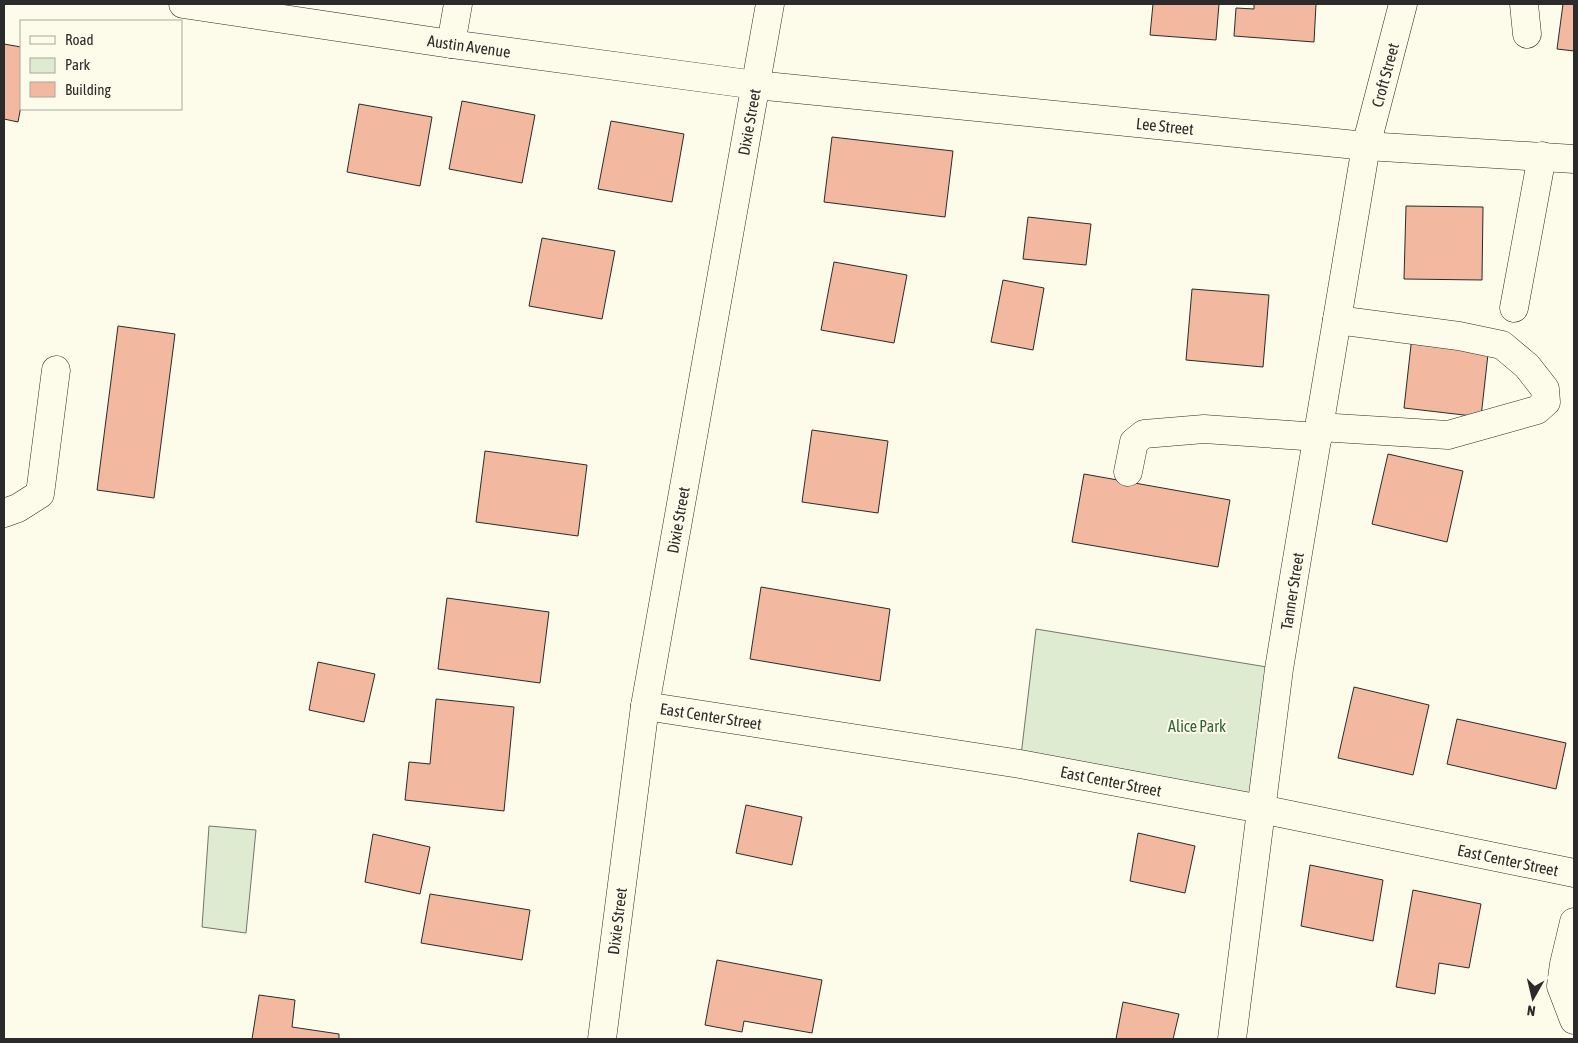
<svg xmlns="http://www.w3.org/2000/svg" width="1578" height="1043" font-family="'Asap Condensed',sans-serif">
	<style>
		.green { fill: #deebd1; stroke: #74746e }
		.building { fill: #f2b8a0; stroke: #2b2b2b }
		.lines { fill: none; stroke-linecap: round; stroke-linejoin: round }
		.minor-casing { stroke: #2b2b2b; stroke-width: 29 }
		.minor { stroke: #fdfbea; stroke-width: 28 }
		.labels { text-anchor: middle; stroke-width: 4; stroke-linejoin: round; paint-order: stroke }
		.street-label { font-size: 16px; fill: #2b2b2b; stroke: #fdfbea }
		.park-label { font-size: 16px; fill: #34623c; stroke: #fdfbea }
	</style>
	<rect width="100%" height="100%" fill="#fdfbea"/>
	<!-- green -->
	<g class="green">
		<path d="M1036 629 1279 669 1261 809 1020 764Z"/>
		<path d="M209 826 256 830 246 933 202 927Z"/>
	</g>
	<!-- building -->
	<g class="building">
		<path d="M1153 4H1219L1216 40 1150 35Z"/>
		<path d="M1254 4H1316L1314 42 1234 36 1236 8 1254 9Z"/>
		<path d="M1563 4H1574V51L1557 49Z"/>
		<path d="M4 44 21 47V106L18 122 4 119Z"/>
		<path d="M462 101 535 115 522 183 449 169Z"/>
		<path d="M359 104 432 117 420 186 347 172Z"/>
		<path d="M611 121 684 134 672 202 598 189Z"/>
		<path d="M832 137 953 151 945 217 824 202Z"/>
		<path d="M1406 206 1483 207 1482 280 1404 279Z"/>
		<path d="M1028 217 1091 224 1086 265 1023 259Z"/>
		<path d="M542 238 615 251 602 319 529 306Z"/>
		<path d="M834 262 907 275 894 343 821 330Z"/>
		<path d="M1003 280 1044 288 1033 350 991 342Z"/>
		<path d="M1192 289 1269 295 1263 367 1186 360Z"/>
		<path d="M118 326 175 334 154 498 97 490Z"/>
		<path d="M1412 336 1489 345 1481 417 1404 408Z"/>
		<path d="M812 430 888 441 878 513 802 502Z"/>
		<path d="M485 451 587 465 578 536 476 522Z"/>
		<path d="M1388 454 1463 471 1447 542 1372 524Z"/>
		<path d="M1084 474 1230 500 1218 567 1072 542Z"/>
		<path d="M761 587 890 609 880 681 750 659Z"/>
		<path d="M447 598 549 612 540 683 438 669Z"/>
		<path d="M318 662 375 674 364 722 309 710Z"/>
		<path d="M1354 687 1429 705 1413 775 1338 758Z"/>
		<path d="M436 699 514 707 504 811 405 800 409 762 430 764Z"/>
		<path d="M1457 719 1566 743 1556 789 1447 764Z"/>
		<path d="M746 805 802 817 792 865 736 853Z"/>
		<path d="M1138 833 1195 846 1185 893 1130 881Z"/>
		<path d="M373 834 430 847 420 894 365 882Z"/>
		<path d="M1310 865 1383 880 1373 941 1301 926Z"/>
		<path d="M1413 890 1481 904 1469 968 1439 963 1435 994 1396 987Z"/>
		<path d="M430 894 530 910 522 960 421 943Z"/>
		<path d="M717 960 822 980 812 1033 744 1021 742 1032 705 1025Z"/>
		<path d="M259 995 295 1000 292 1027 339 1034V1039H252Z"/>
		<path d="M1123 1002 1179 1014 1173 1039H1116Z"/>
	</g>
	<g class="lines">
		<defs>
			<g id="minor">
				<path d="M183 4 451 44 756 85 1366 146 1574 159"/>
				<path d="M1524 4 1527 34"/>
				<path d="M451 44 458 4"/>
				<path d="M1514 308 1542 156"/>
				<path d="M1319 427 1448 435 1537 410 1546 402 1545 389 1527 366 1502 345 1459 336 1337 320"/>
				<path d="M1128 472 1134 442 1144 434 1204 429 1318 437"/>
				<path d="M4 513 18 508 40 494 56 370"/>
				<path d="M645 706 1020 764 1261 809 1574 873"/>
				<path d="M1574 922 1564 964 1561 986 1574 1020"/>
				<path d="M602 1039 645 706 770 4"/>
				<path d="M1232 1039 1279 669 1294 577 1366 146 1403 4"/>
			</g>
		</defs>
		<!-- minor casing -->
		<use href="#minor" class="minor-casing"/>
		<!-- minor -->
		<use href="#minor" class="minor"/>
	</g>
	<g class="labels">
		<!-- street labels -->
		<g class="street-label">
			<text transform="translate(469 46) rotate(8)" y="6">Austin Avenue</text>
			<text transform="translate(1385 75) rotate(-75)" y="6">Croft Street</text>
			<text transform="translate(749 122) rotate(-80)" y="6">Dixie Street</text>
			<text transform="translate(1165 126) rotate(6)" y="6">Lee Street</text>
			<text transform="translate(678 520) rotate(-80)" y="6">Dixie Street</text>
			<text transform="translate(1292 591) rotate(-81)" y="6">Tanner Street</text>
			<text transform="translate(711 716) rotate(9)" y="6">East Center Street</text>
			<text transform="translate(1111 781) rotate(11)" y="6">East Center Street</text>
			<text transform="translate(1508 860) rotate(12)" y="6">East Center Street</text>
			<text transform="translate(617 921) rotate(-83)" y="6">Dixie Street</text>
		</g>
		<!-- park labels -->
		<g class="park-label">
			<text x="1197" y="732">Alice Park</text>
		</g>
	</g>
	<!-- border -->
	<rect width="1578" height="1043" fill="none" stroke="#2b2b2b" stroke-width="10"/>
	<!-- legend -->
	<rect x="20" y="20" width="162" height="90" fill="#fdfbea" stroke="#a9a89e"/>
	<rect x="30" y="36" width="25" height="8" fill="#fdfbea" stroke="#a9a89e"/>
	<text x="65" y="45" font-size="15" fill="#2b2b2b">Road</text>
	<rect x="30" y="58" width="25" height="15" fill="#deebd1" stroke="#a9a89e"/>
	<text x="65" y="70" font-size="15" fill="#2b2b2b">Park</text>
	<rect x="30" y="82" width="25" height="15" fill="#f2b8a0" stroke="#a9a89e"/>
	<text x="65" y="95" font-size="15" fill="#2b2b2b">Building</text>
	<!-- north arrow -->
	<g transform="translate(1533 998) rotate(188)" stroke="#fdfbea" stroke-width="4" paint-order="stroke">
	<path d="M0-4L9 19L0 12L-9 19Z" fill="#2b2b2b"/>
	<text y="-8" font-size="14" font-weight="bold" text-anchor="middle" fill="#2b2b2b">N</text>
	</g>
</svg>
